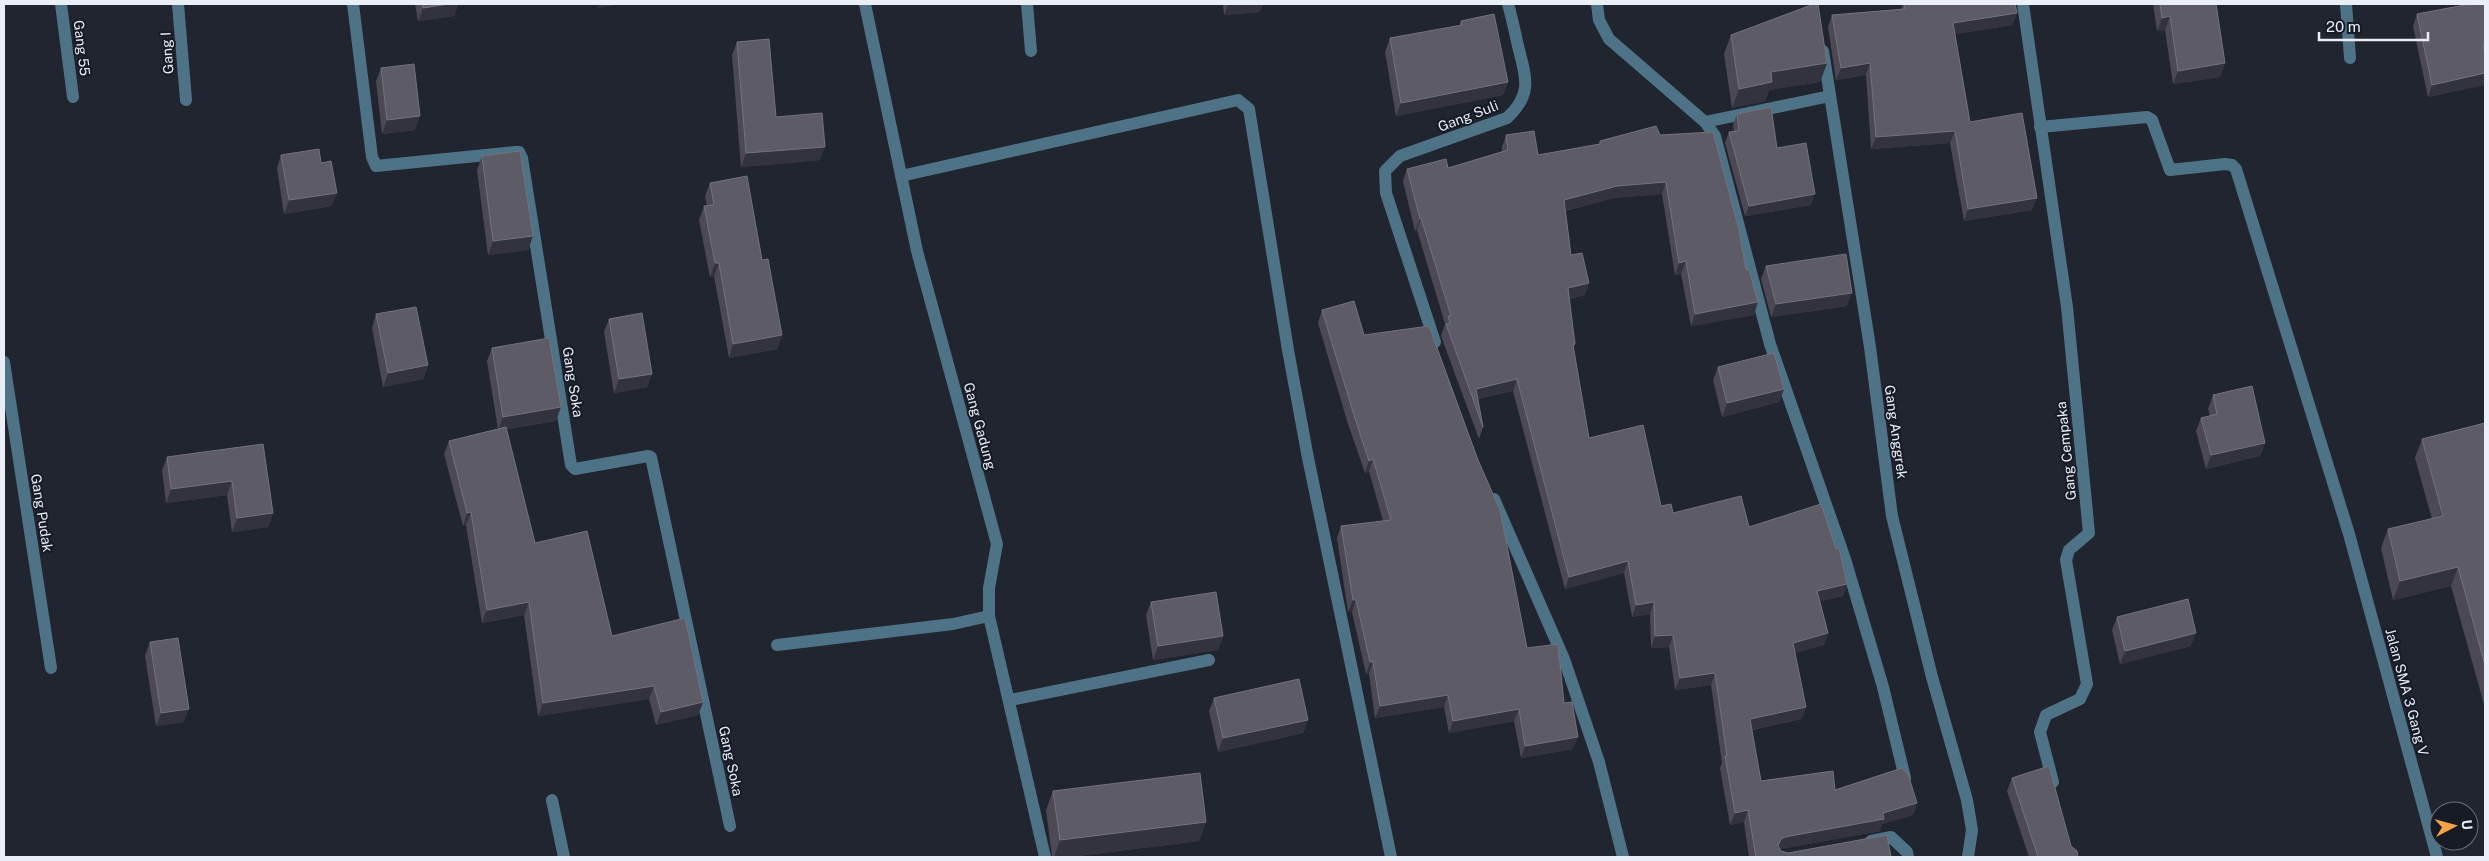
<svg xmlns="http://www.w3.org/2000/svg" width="2489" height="861" font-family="'Public Sans',sans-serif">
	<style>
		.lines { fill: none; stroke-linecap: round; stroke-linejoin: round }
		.minor { stroke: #4f7386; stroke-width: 12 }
		.wall { fill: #4c4955 }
		.shaded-wall { fill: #33333f }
		.building { fill: #5d5b66; stroke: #73727d }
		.labels { text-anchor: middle; stroke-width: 4; stroke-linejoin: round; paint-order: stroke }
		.street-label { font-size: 14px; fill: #eaeef6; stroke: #161b26 }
	</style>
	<rect width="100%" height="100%" fill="#202530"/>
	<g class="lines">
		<!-- minor -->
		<g class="minor">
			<path d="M61 4 73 97"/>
			<path d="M178 4 186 100"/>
			<path d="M353 4 372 157 376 166 516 152H519L522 158 571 465 575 469 648 456 651 457 730 826"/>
			<path d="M865 4 917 251 997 544 989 588V616L1045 857"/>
			<path d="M1027 4 1031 51"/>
			<path d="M1597 4 1599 20 1609 39 1705 122"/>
			<path d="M2023 4 2067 307 2089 533 2069 550 2066 560 2087 684 2080 699 2046 715 2040 732 2053 782"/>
			<path d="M2346 4 2350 58"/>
			<path d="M1823 51 1870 347 1892 516 1932 677 1967 800 1972 830 1968 857"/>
			<path d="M1830 96 1705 122 1715 136 1770 344 1845 559 1883 687 1905 778"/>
			<path d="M2040 127 2147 117 2152 120 2170 170 2225 164 2232 165 2236 169 2349 534 2437 857"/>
			<path d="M901 176 1238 100 1249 109 1288 350 1308 458 1391 857"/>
			<path d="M1435 342 1386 193 1385 171 1400 156 1507 118C1533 94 1526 77 1518 46 1515 32 1512 18 1508 4"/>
			<path d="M4 362 51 668"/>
			<path d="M1494 499 1564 659 1599 762 1623 857"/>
			<path d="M777 645 953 624 989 616"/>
			<path d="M1010 700 1209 660"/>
			<path d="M552 800 564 857"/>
			<path d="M1871 841 1891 837 1907 852 1908 857"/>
		</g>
	</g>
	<!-- wall -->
	<g class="wall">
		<path d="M415 4H458L454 16 418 21Z"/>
		<path d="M1223 4H1263L1260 12 1224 15Z"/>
		<path d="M1903 4H2015L2017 13 2012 25 1955 34 1970 122 2032 210 1964 221 1950 143 1871 149 1866 75 1836 80 1828 27 1832 15 1901 9Z"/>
		<path d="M2153 4H2216L2225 63 2220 77 2173 84 2165 30 2157 31Z"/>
		<path d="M2485 4V83L2484 85 2428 97 2413 26 2417 14Z"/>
		<path d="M1461 21 1508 82 1503 95 1396 116 1385 52 1390 38 1459 26Z"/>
		<path d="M1731 35 1827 63 1820 82 1769 90 1765 101 1732 108 1724 54Z"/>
		<path d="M737 42 776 117 820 160 741 167 732 55Z"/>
		<path d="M381 68 415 130 382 134 376 81Z"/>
		<path d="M1737 114 1777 148 1811 205 1745 216 1725 143 1729 132H1734L1733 125Z"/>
		<path d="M1506 135 1538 155 1599 144 1600 141 1660 135 1754 315 1691 326 1681 274 1675 275 1662 194 1613 198 1565 211 1571 255 1585 295 1569 299 1575 344 1573 348 1589 438 1661 506 1673 513 1749 527 1847 584 1843 596 1820 601 1828 633 1824 645 1795 653 1802 719 1752 730 1761 781 1835 790 1917 803 1913 815 1882 824 1880 831 1780 849 1781 851 1788 853 1891 857H1749L1744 822 1730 825 1720 768 1722 763 1711 685 1675 690 1669 647 1651 648 1650 614 1632 617 1624 573 1565 589 1513 391 1478 399 1483 427 1479 439 1441 336 1445 324 1417 230 1415 231 1403 181 1407 169 1448 168 1502 152V147Z"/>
		<path d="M281 155 321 163 332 206 284 214 277 168Z"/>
		<path d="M482 156 533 236 528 250 488 255 477 170Z"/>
		<path d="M710 183 762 260 782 335 777 349 729 358 714 276 710 277 699 220 704 206H707L705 196Z"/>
		<path d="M1766 266 1847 306 1771 317 1761 279Z"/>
		<path d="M1322 310 1364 335 1527 648 1564 703 1573 749 1521 758 1514 721 1449 733 1444 707 1375 718 1369 674H1366L1352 612H1348L1337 538 1341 526 1383 521 1369 471 1365 473 1348 424 1318 323Z"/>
		<path d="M376 314 428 365 423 379 383 387 372 328Z"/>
		<path d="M609 319 652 374 647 387 614 393 604 332Z"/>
		<path d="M492 348 556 421 506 429 535 543 612 636 703 702 698 715 656 725 649 699 538 716 524 615 482 623 466 525 463 526 444 454 449 441 498 429 487 361Z"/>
		<path d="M1718 367 1784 389 1779 402 1722 417 1713 380Z"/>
		<path d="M2213 395 2265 443 2260 456 2206 469 2196 431 2201 418 2210 416 2208 409Z"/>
		<path d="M2485 423V708L2451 586 2393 600 2381 548 2388 529 2432 519 2415 458 2422 439Z"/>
		<path d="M263 444 273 513 268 527 232 532 227 495 166 503 162 470 167 457Z"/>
		<path d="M1151 602 1223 636 1218 650 1153 660 1146 615Z"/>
		<path d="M2117 617 2191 646 2120 664 2112 630Z"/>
		<path d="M150 642 184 722 156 726 145 656Z"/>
		<path d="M1214 698 1308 720 1303 733 1218 752 1209 711Z"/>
		<path d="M2012 778 2071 846 2078 857H2029L2007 791Z"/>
		<path d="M1053 791 1206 822 1199 841 1070 857H1052L1046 810Z"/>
	</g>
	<!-- shaded-wall -->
	<g class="shaded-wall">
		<path d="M449 4H458L454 16 418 21 423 8Z"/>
		<path d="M599 4H624L597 8Z"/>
		<path d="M1228 4H1263L1260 12 1224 15Z"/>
		<path d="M2017 13 2012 25 1949 35 1953 23Z"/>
		<path d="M2170 16 2165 30 2157 31 2162 18Z"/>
		<path d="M2483 44H2485V56Z"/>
		<path d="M1827 63 1820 82 1769 90 1765 101 1732 108 1739 89 1771 72Z"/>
		<path d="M1870 63 1866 75 1836 80 1841 68Z"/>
		<path d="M2225 63 2220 77 2173 84 2178 71Z"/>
		<path d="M2485 73V83L2484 85 2428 97 2432 85Z"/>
		<path d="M1508 82 1503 95 1396 116 1401 103Z"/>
		<path d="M420 116 415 130 382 134 387 120Z"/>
		<path d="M1955 131 1950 143 1871 149 1876 137Z"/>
		<path d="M825 147 820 160 741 167 746 153Z"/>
		<path d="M1666 182 1662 194 1613 198 1559 212 1564 200 1617 186Z"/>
		<path d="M337 193 332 206 284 214 289 200Z"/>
		<path d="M1815 194 1811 205 1745 216 1749 206Z"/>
		<path d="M2037 198 2032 210 1964 221 1968 209Z"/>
		<path d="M1421 218 1417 230 1415 231 1420 219Z"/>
		<path d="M533 236 528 250 488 255 493 241Z"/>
		<path d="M1686 261 1681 274 1675 275 1679 263Z"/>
		<path d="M715 263H719L714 276 710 277Z"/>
		<path d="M1589 283 1585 295 1563 300 1568 288Z"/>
		<path d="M1852 293 1847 306 1771 317 1776 304Z"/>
		<path d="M1758 302 1754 315 1691 326 1695 314Z"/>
		<path d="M782 335 777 349 729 358 733 344Z"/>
		<path d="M428 365 423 379 383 387 388 373Z"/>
		<path d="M652 374 647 387 614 393 619 379Z"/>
		<path d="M1517 379 1513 391 1474 400 1476 389Z"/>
		<path d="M1784 389 1779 402 1722 417 1727 403Z"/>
		<path d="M561 407 556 421 498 430 503 417Z"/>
		<path d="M2265 443 2260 456 2206 469 2211 455Z"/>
		<path d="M1373 459 1369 471 1365 473 1369 461Z"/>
		<path d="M232 481 227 495 166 503 171 489Z"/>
		<path d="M471 512 466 525 463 526 467 513Z"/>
		<path d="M273 513 268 527 232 532 237 518Z"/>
		<path d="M1628 561 1624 573 1565 589 1569 577Z"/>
		<path d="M2458 567 2451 586 2393 600 2400 581Z"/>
		<path d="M1847 584 1843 596 1812 603 1817 591Z"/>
		<path d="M1353 600H1356L1352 612H1348Z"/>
		<path d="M529 602 524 615 482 623 487 610Z"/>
		<path d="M1654 602 1650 614 1632 617 1636 605Z"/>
		<path d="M1828 633 1824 645 1789 655 1793 643Z"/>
		<path d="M2196 633 2191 646 2120 664 2125 651Z"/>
		<path d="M1673 635 1669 647 1651 648 1655 636Z"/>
		<path d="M1223 636 1218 650 1153 660 1158 646Z"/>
		<path d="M1370 662H1373L1369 674H1366Z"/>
		<path d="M1715 673 1711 685 1675 690 1680 678Z"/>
		<path d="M654 686 649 699 538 716 543 703Z"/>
		<path d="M1448 695 1444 707 1375 718 1380 706Z"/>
		<path d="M703 702 698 715 656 725 661 712Z"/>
		<path d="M1806 707 1802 719 1745 731 1750 719Z"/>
		<path d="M189 709 184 722 156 726 161 713Z"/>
		<path d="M1519 709 1514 721 1449 733 1453 721Z"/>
		<path d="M1308 720 1303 733 1218 752 1223 738Z"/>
		<path d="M1578 737 1573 749 1521 758 1525 746Z"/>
		<path d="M1917 803 1913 815 1882 824 1880 831 1781 849 1776 851 1781 839 1785 837 1883 813Z"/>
		<path d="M1748 810 1744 822 1730 825 1735 813Z"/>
		<path d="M1206 822 1199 841 1070 857H1054L1060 840Z"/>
	</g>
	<!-- building -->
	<g class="building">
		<path d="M422 4H449L423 8Z"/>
		<path d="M1814 4H1818L1827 63 1771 72 1772 82 1739 89 1731 35Z"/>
		<path d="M1904 4H2015L2017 13 1953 23 1970 122 2022 113 2037 198 1968 209 1955 131 1876 137 1870 63 1841 68 1832 15 1905 9Z"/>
		<path d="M2160 4H2216L2225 63 2178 71 2170 16 2162 18Z"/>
		<path d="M2470 4H2485V44H2483L2485 56V73L2432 85 2417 14Z"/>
		<path d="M1494 14 1508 82 1401 103 1390 38 1462 25 1461 21Z"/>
		<path d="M769 39 776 117 822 113 825 147 746 153 737 42Z"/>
		<path d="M414 64 420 116 387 120 381 68Z"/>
		<path d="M1771 107 1777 148 1806 143 1815 194 1749 206 1729 132 1739 131 1737 114Z"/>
		<path d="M1656 126 1660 135 1713 132 1739 230 1746 270 1749 269 1758 302 1695 314 1686 261 1679 263 1666 182 1617 186 1564 200 1571 255 1582 253 1589 283 1568 288 1575 344 1573 345 1589 438 1643 425 1661 506 1671 504 1673 513 1741 496 1749 527 1821 504 1836 549 1839 548 1847 584 1817 591 1828 633 1793 643 1806 707 1750 719 1761 781 1833 771 1835 790 1902 768 1908 774 1917 803 1883 813 1884 819 1785 837 1781 839 1778 846 1781 851 1788 853 1887 835 1891 857H1756L1748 810 1735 813 1725 756H1727L1715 673 1680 678 1673 635 1655 636 1654 602 1636 605 1628 561 1569 577 1517 379 1476 389 1483 427 1446 324 1450 323 1448 316H1451L1421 218 1420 219 1407 169 1446 159 1448 168 1508 150 1506 135 1534 131 1538 155 1600 144V141Z"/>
		<path d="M319 149 321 163 331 161 337 193 289 200 281 155Z"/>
		<path d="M520 151 533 236 493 241 482 156Z"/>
		<path d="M747 176 762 260 768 259 782 335 733 344 719 263H715L704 206 714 205 710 183Z"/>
		<path d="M1846 254 1852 293 1776 304 1766 266Z"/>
		<path d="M1354 301 1364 335 1429 326 1478 460 1500 510 1527 648 1558 644 1564 703 1572 702 1578 737 1525 746 1519 709 1453 721 1448 695 1380 706 1373 662H1370L1356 600H1353L1341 526 1391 520 1373 459 1369 461 1353 412 1322 310Z"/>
		<path d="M416 307 428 365 388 373 376 314Z"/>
		<path d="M642 313 652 374 619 379 609 319Z"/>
		<path d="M549 338 561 407 503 417 492 348Z"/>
		<path d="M1774 353 1784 389 1727 403 1718 367Z"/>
		<path d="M2252 386 2265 443 2211 455 2201 418 2217 414 2213 395Z"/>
		<path d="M2485 423V665L2458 567 2400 581 2388 529 2443 516 2422 439Z"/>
		<path d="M506 427 535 543 587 531 612 636 685 618 703 702 661 712 654 686 543 703 529 602 487 610 471 512 467 513 449 441Z"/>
		<path d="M263 444 273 513 237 518 232 481 171 489 167 457Z"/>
		<path d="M1216 592 1223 636 1158 646 1151 602Z"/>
		<path d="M2188 599 2196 633 2125 651 2117 617Z"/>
		<path d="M178 638 189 709 161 713 150 642Z"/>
		<path d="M1299 679 1308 720 1223 738 1214 698Z"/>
		<path d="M2049 766 2071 846 2077 851 2078 857H2038L2012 778Z"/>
		<path d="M1200 773 1206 822 1060 840 1053 791Z"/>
	</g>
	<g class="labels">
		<!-- street labels -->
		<g class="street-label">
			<text transform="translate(82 48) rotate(83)" y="5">Gang 55</text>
			<text transform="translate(167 53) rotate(-94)" y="5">Gang I</text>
			<text transform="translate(1468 116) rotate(-21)" y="5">Gang Suli</text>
			<text transform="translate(573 382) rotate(81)" y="5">Gang Soka</text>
			<text transform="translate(980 426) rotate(75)" y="5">Gang Gadung</text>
			<text transform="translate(1896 432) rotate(82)" y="5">Gang Anggrek</text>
			<text transform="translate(2066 451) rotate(-96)" y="5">Gang Cempaka</text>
			<text transform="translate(42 513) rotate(81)" y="5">Gang Pudak</text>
			<text transform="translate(2407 692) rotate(75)" y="5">Jalan SMA 3 Gang V</text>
			<text transform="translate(731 761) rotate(78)" y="5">Gang Soka</text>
		</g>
	</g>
	<!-- border -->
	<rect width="2489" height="861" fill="none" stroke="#eaeef6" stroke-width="10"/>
	<!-- north arrow -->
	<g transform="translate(2454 826) rotate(84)"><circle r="24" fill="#161b26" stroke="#6b6f79"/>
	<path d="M0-4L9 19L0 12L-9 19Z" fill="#f5a346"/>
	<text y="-8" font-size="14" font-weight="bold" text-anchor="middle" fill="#eaeef6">U</text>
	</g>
	<!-- scale -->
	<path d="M2319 32v8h109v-8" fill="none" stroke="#eaeef6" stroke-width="2.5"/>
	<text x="2326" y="32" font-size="15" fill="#eaeef6" stroke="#161b26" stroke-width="4" paint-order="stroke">20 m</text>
</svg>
